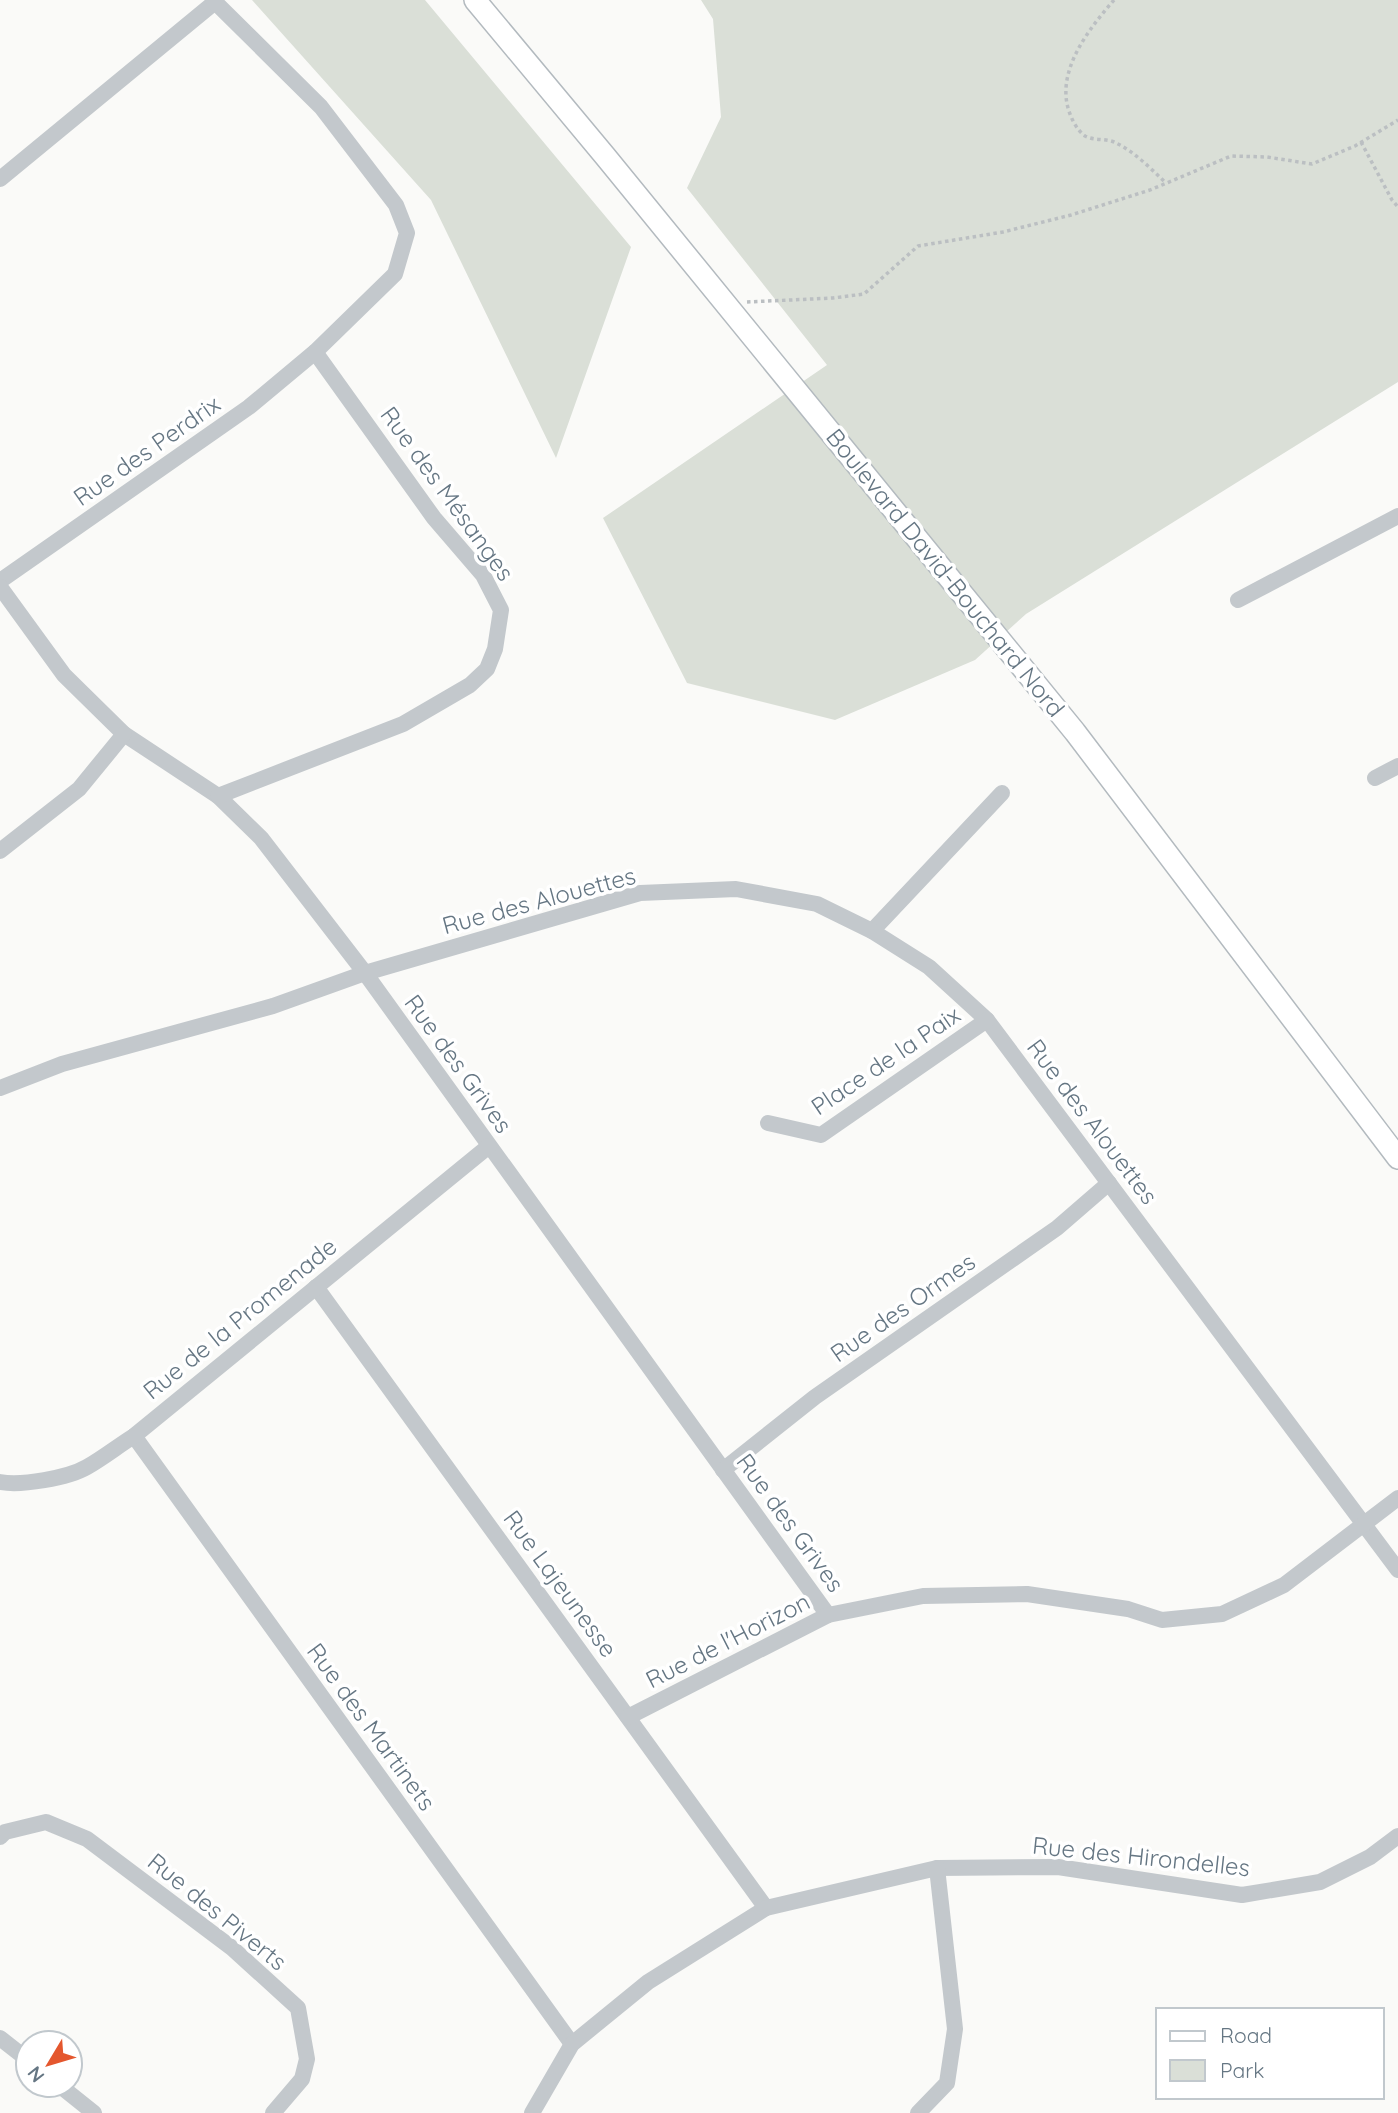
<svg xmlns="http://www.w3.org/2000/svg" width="1398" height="2113" font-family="Quicksand,sans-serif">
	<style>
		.green { fill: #dadfd7 }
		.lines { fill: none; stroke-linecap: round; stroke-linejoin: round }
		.secondary-casing { stroke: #b3babf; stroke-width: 24 }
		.path { stroke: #bbbfc2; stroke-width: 3.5; stroke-dasharray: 3.5 3.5; stroke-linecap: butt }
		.street { stroke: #c3c8cc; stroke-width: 16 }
		.secondary { stroke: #fff; stroke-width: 21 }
		.labels { text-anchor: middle; stroke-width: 7; stroke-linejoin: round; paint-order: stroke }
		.street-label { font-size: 24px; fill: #657683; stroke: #fff }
	</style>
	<rect width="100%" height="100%" fill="#fafaf8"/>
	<!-- green -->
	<g class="green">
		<path d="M252 0H425L631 247 556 458 431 200Z"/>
		<path d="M701 0H1398V382L1026 614 975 660 835 720 687 683 603 518 827 365 687 188 721 117 713 19Z"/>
	</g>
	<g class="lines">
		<defs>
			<path id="secondary" d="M475 0 605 156 1075 732 1398 1158"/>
		</defs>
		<!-- secondary casing -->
		<use href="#secondary" class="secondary-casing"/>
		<!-- path -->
		<g class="path">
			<path d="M1114 0C1088 30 1054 73 1070 114 1073 122 1078 131 1085 136 1094 141 1107 138 1116 143 1135 152 1151 169 1166 183"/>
			<path d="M1361 142 1392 200 1398 207"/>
			<path d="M747 302 833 298 864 294 918 246 1003 232 1071 215 1150 190 1231 156 1267 157 1312 164 1355 146 1398 120"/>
		</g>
		<!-- street -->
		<g class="street">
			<path d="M0 179 215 2"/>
			<path d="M0 581 249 407 315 352 395 274 407 233 396 205 321 107 213 0"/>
			<path d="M0 587 64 675 124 734 218 796 261 838 365 973 828 1615"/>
			<path d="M1238 600 1398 516"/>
			<path d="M1375 778 1398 766"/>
			<path d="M218 796 403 724 470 685 487 669 495 649 501 610 483 575 434 518 315 352"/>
			<path d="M0 851 79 789 124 734"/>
			<path d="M872 931 1002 793"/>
			<path d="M0 1088 62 1064 273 1006 365 973 640 893 736 889 817 904 872 931 929 967 987 1020 1398 1570"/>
			<path d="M768 1123 821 1135 987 1020"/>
			<path d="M316 1287 766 1908"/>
			<path d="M134 1436 572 2044"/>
			<path d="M723 1470 815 1397 1057 1228 1109 1183"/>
			<path d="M0 1482C21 1486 68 1478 87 1467 103 1458 118 1446 134 1436L489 1146"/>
			<path d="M628 1717 828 1615 923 1596 1027 1594 1128 1609 1162 1620 1222 1614 1284 1585 1398 1498"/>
			<path d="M0 1837 5 1832 46 1822 87 1839 232 1948 298 2008 307 2059 302 2079 273 2113"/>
			<path d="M0 2038 28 2060"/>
			<path d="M59 2085 94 2113"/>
			<path d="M532 2113 572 2044 648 1982 766 1908 937 1868 1058 1867 1242 1895 1320 1882 1370 1857 1398 1836"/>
			<path d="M918 2113 947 2083 955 2029 937 1868"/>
		</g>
		<!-- secondary -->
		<use href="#secondary" class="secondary"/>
	</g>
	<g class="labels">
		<!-- street labels -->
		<g class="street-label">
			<text transform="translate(147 451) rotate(-35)" y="8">Rue des Perdrix</text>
			<text transform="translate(447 494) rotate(54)" y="8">Rue des Mésanges</text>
			<text transform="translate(945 573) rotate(51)" y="8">Boulevard David-Bouchard Nord</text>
			<text transform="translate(539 901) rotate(-15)" y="8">Rue des Alouettes</text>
			<text transform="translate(886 1061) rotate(-34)" y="8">Place de la Paix</text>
			<text transform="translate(458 1064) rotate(54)" y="8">Rue des Grives</text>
			<text transform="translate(1092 1122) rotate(53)" y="8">Rue des Alouettes</text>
			<text transform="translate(903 1308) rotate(-35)" y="8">Rue des Ormes</text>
			<text transform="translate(240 1319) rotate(-39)" y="8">Rue de la Promenade</text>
			<text transform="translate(790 1523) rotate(54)" y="8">Rue des Grives</text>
			<text transform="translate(560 1584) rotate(54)" y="8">Rue Lajeunesse</text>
			<text transform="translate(728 1641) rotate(-27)" y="8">Rue de l'Horizon</text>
			<text transform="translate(371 1727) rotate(54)" y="8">Rue des Martinets</text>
			<text transform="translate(1141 1857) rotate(6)" y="8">Rue des Hirondelles</text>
			<text transform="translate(217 1912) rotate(39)" y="8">Rue des Piverts</text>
		</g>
	</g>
	<!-- legend -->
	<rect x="1156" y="2008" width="228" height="91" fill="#ffffff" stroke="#c1c8cd" stroke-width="2"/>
	<rect x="1170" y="2031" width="35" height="10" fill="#ffffff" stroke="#c1c8cd" stroke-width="2"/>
	<text x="1220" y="2043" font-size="21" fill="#657683">Road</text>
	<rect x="1170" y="2060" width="35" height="21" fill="#dadfd7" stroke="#c1c8cd" stroke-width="2"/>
	<text x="1220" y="2078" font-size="21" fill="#657683">Park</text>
	<!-- north arrow -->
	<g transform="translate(49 2064) rotate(232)"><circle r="33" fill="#ffffff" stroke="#c1c8cd" stroke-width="2"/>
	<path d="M0-5L12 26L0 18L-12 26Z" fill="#e4572e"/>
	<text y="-10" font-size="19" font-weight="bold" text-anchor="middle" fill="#657683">N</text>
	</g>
</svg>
